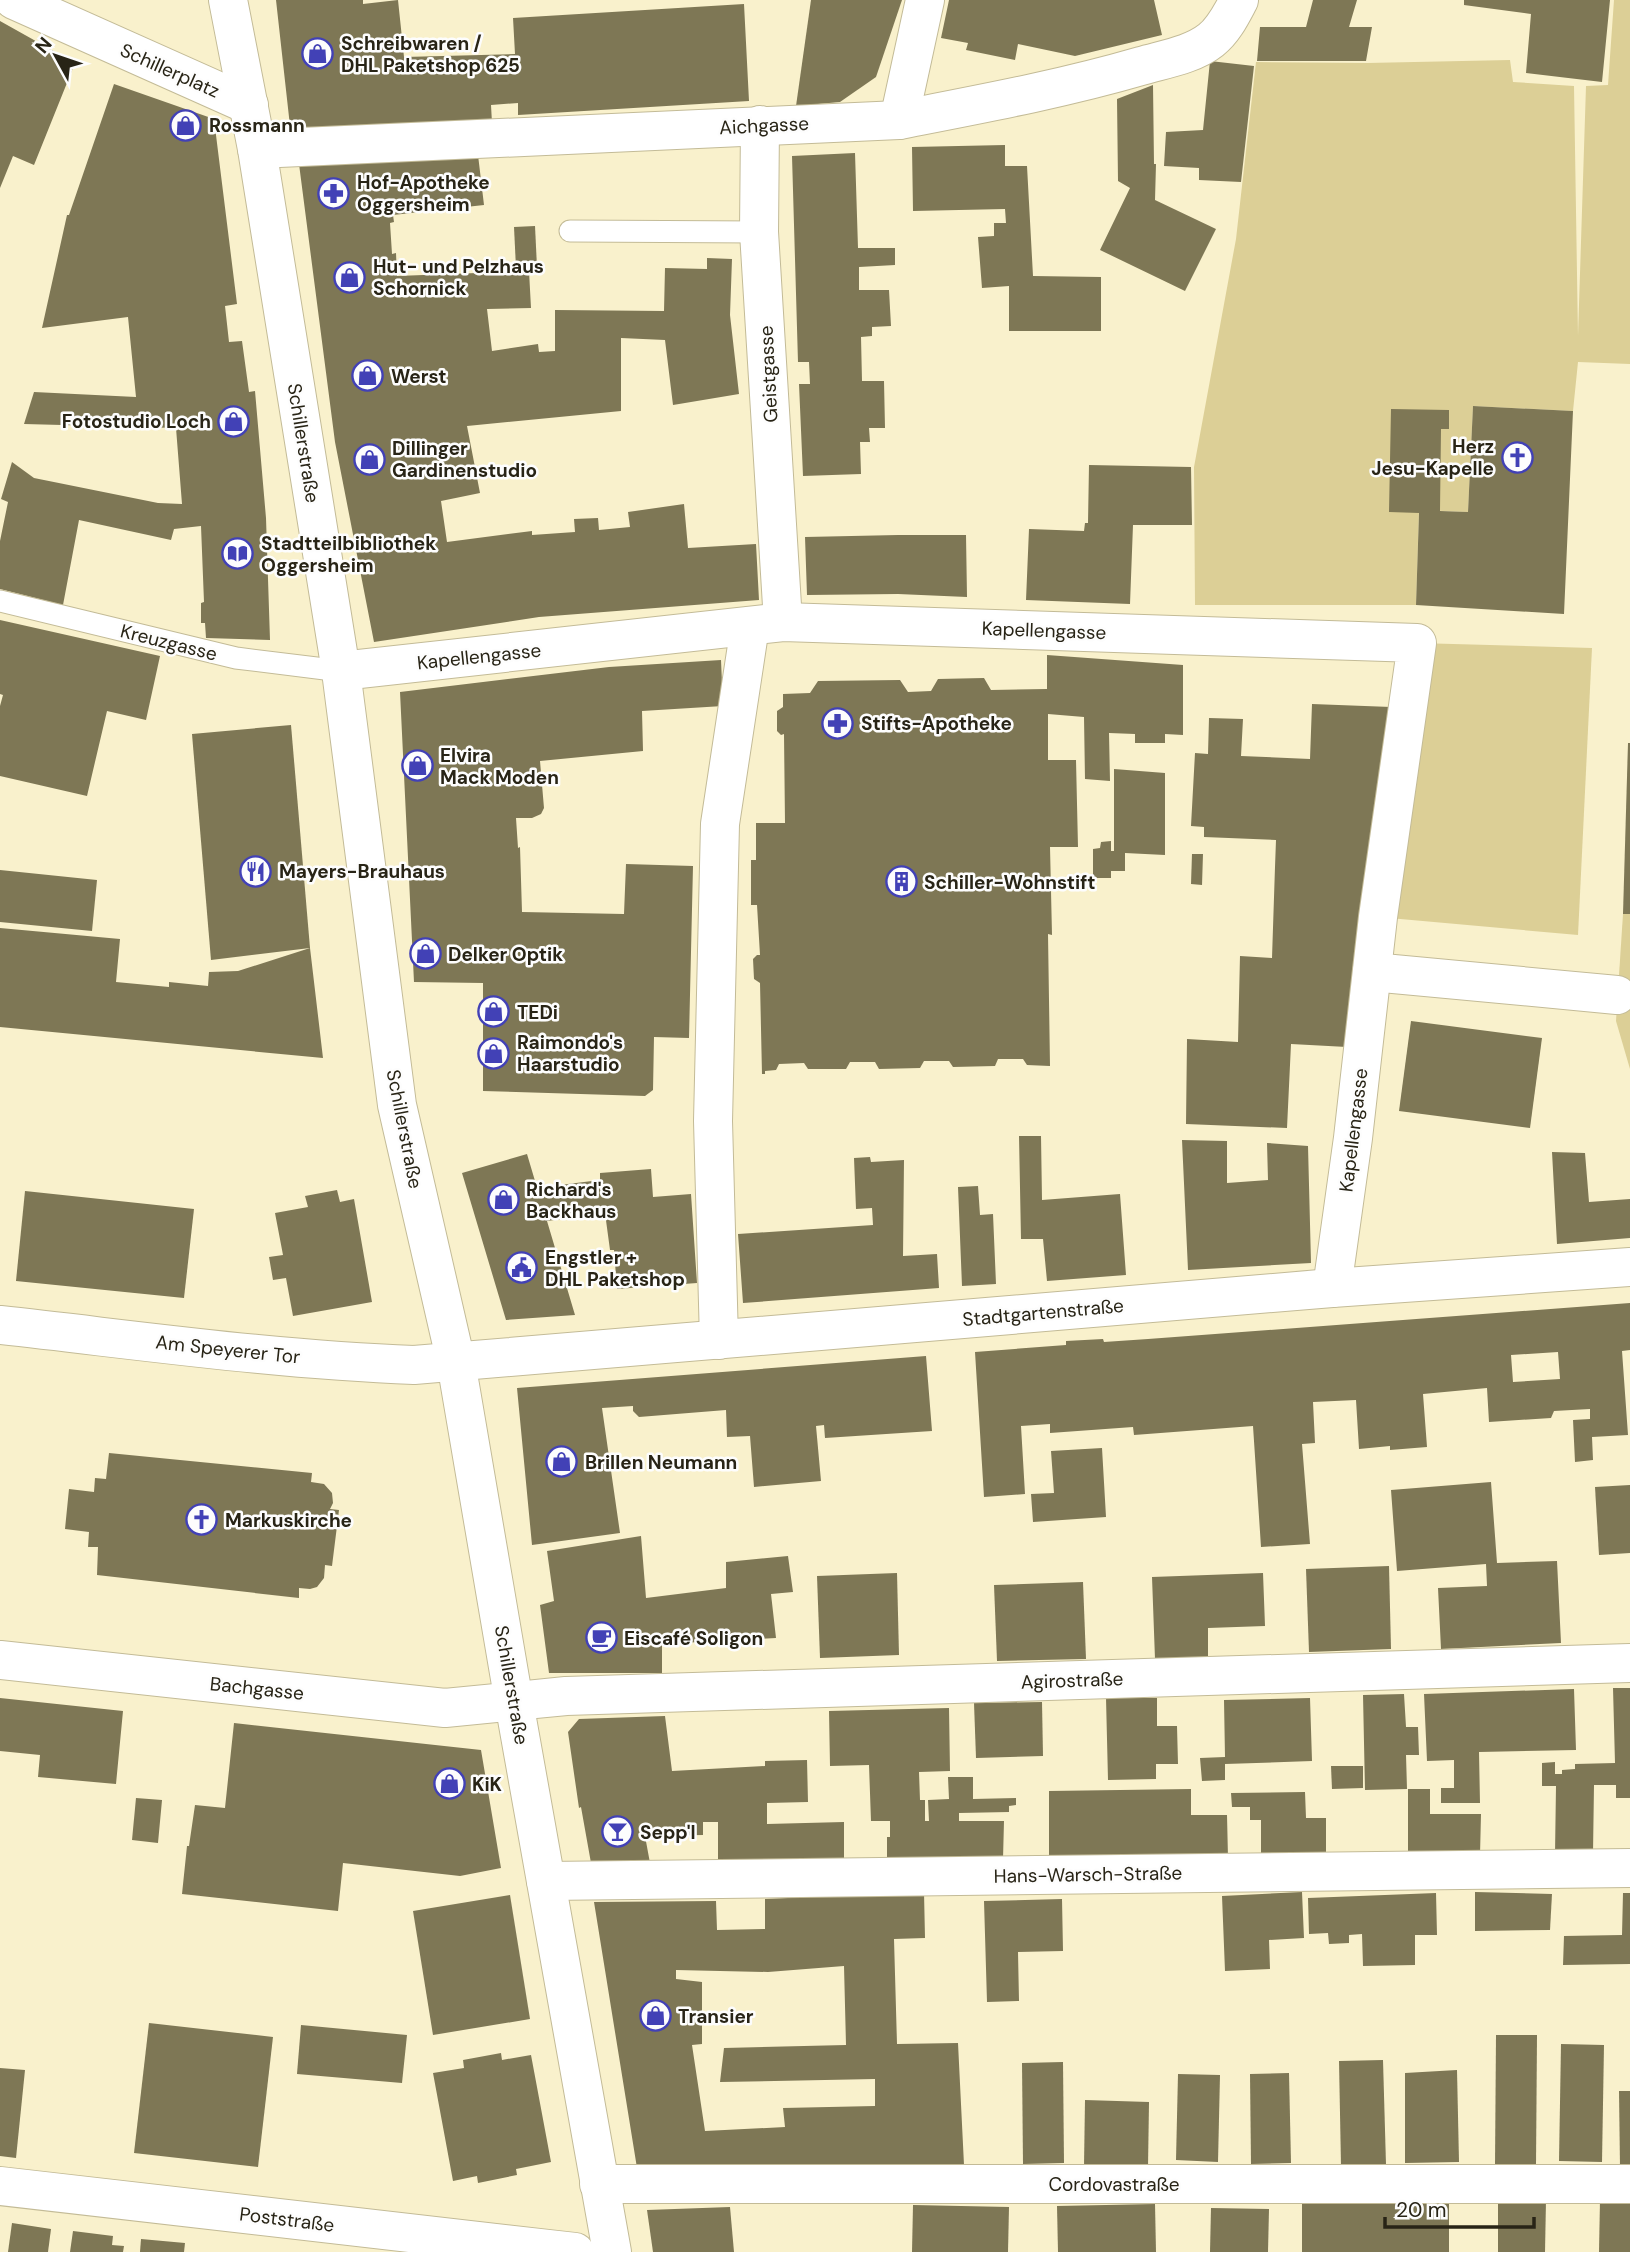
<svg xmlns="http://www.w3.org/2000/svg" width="1630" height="2252" font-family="'DM Sans',sans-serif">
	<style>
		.green { fill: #dccf96 }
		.building { fill: #7e7755; fill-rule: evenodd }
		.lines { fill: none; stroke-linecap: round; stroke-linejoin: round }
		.lane-casing { stroke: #c3bb97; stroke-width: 23 }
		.street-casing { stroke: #c3bb97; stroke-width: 40 }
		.secondary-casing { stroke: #c3bb97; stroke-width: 40 }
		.lane { stroke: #fff; stroke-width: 21 }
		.street { stroke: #fff; stroke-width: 38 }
		.secondary { stroke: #fff; stroke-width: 38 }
		.labels { text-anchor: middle; stroke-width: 5; stroke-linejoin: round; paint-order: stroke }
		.poi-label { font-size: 19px; font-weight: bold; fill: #282416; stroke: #fdfdfd; text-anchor: start }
		.street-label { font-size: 19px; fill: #282416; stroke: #fdfdfd }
	</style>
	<rect width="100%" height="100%" fill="#f9f1cc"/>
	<!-- green -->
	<g class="green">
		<path d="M1614 0H1630V364L1578 362 1573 411 1473 406 1468 512 1419 510 1416 605H1195L1194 467 1236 239 1256 62 1367 63 1510 60 1513 82 1574 86 1578 336 1586 86 1608 85Z"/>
		<path d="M1417 643 1592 648 1578 935 1378 917Z"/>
		<path d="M1623 914H1630V1069L1616 1021Z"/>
	</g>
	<!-- building -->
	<g class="building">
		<path d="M276 0H363V4L398 0 404 57 515 54 513 18 744 4 749 101 518 115V103L491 105 492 123 291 135Z"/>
		<path d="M811 0H902L876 77 840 102 796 106Z"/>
		<path d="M949 0H1154L1162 35 1075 56 1018 44 1015 60 966 50 968 43 941 38Z"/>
		<path d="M1313 0H1357L1349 27H1372L1366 61H1257L1260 27H1306Z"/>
		<path d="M1464 0H1610L1602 82 1526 73 1531 14 1464 5Z"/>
		<path d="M0 21 75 63 34 165 13 156 0 188Z"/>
		<path d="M1210 61 1254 66 1241 182 1199 180V168L1164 166 1166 132 1203 130Z"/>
		<path d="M114 84 214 119 237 304 225 306 229 342 242 341 249 392 255 391 266 518 270 640 206 638 205 623H201V603L204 602 201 526 174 529 171 540 79 520 63 605 0 589V541L8 502 1 499 12 462 34 478 158 503 182 504 176 428 24 424 34 392 136 397 128 317 42 328 67 215H69Z"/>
		<path d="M1153 85 1154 164H1156L1155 200 1216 229 1185 291 1100 250 1130 188 1118 181 1117 99Z"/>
		<path d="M1005 145V166H1027L1033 276 1101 277V331H1009V286L982 288 978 237 994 236V223H1006L1005 209 913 211 912 147Z"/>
		<path d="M855 153 858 248H895V265L859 267V290H889L891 326 872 327V336L861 337 862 381H884L885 428H869L870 442H860L861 474 803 476 799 384H810L809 362H798L792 156Z"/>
		<path d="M478 155 484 205 393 215 394 222 390 223 392 254 396 253 397 276 529 271 531 308 487 309 492 351 538 344 539 352 555 351V310L664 311 665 268 707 269V258L732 259 730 315 739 394 673 405 665 340 621 338V411L467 426 480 493 441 501 447 542 532 531V535L575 532 574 519 598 518 599 530 630 527 628 512 684 504 688 548 756 544 759 600 539 617 374 642 335 442 299 164Z"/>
		<path d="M535 226 537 267 516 268 514 227Z"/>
		<path d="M1473 406 1573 411 1564 614 1416 605 1419 513 1389 512 1391 409 1449 410V429H1441L1440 511 1468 512Z"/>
		<path d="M1089 465 1191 467 1192 525H1133L1130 604 1026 600 1029 529 1084 531 1085 523H1088Z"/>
		<path d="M898 535H966L967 597 898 594 807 595 805 537Z"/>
		<path d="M0 620 160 656 146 720 107 711 87 796 0 776V706L3 695 0 694Z"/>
		<path d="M1047 655 1183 665V735L1165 734V743H1135V734L1109 733 1110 781 1085 779 1084 717 1048 714V760H1076L1078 847H1050L1052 935 1048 934 1050 1066 1027 1065 1023 1059H998L995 1066 953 1067 949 1061H924L920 1068 879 1069 875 1062H850L846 1069H808L804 1063 779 1064 776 1070 765 1071V1074H762L760 983 754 979 753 959 757 955H760L757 905H751V860H756V823H785L784 734 781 735 777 731V711L783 707V694L810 693 818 681 900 680 908 692 931 691 938 679 984 678 991 690 1047 689Z"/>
		<path d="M721 660 723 706 642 711 643 751 540 761 544 808 541 814 532 818H516L518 848 520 847 522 912 624 914 626 864 693 866 689 1038 654 1037 653 1090 645 1096 483 1091V983L414 982 400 692 609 667Z"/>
		<path d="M1312 704 1391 707 1347 1047 1291 1044 1287 1128 1186 1124 1187 1039 1238 1042 1240 956 1272 958 1275 867 1276 840 1204 837V827L1191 826 1195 753 1208 754 1209 718 1243 719 1241 756 1310 759Z"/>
		<path d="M291 725 310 948 211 960 192 734Z"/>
		<path d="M1628 743H1630V914H1623Z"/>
		<path d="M1114 769 1165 773V855L1125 853V871H1111V878H1093V849L1100 848 1101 842 1111 841V851H1114Z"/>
		<path d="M1192 854H1203L1202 885 1191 884Z"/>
		<path d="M0 870 97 880 92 931 0 922Z"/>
		<path d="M0 928 120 939 116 982 169 987V982L208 986 209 972 238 971 310 948 323 1058 0 1027Z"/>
		<path d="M1411 1021 1542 1038 1530 1128 1399 1111Z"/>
		<path d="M1019 1136H1041L1042 1200 1120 1194 1126 1275 1047 1281 1043 1239H1021Z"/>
		<path d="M1182 1140 1227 1141V1183L1268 1180 1267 1143 1308 1146 1311 1263 1188 1270Z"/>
		<path d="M1552 1152 1585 1153 1589 1202 1630 1199V1238L1557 1244Z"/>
		<path d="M527 1154 538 1191 561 1188 560 1185 600 1180V1173L651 1169 653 1197 691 1194 697 1283 617 1289 614 1250H610L605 1213 547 1221 575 1315 506 1320 462 1173Z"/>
		<path d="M870 1157 871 1162 904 1160 903 1256 937 1254 939 1288 743 1303 738 1234 873 1225 872 1208 856 1209 854 1158Z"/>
		<path d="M978 1186 980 1215 993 1214 996 1284 962 1286 958 1187Z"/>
		<path d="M337 1190 340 1202 354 1199 372 1302 293 1316 286 1278 273 1280 269 1257 283 1255 275 1213 308 1207 305 1196Z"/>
		<path d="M25 1191 194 1209 184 1298 16 1281Z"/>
		<path d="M1630 1303V1350L1622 1351 1628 1435 1592 1437 1593 1460 1575 1462 1573 1420 1590 1419V1409L1554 1411 1551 1418 1489 1422 1487 1388 1423 1394 1427 1447 1390 1450V1446L1359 1449 1356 1400 1313 1402 1315 1443 1302 1444 1310 1544 1261 1547 1253 1426 1134 1435 1133 1427 1050 1433V1424L1021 1426 1025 1494 984 1497 975 1352 1066 1345V1341L1103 1339 1104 1342 1148 1339ZM1558 1352 1560 1379 1513 1382 1511 1355Z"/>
		<path d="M926 1356 932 1431 825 1438 824 1425 816 1426 821 1481 754 1487 750 1436 727 1437 726 1410 639 1417 633 1411V1406L602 1408 620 1533 532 1545 517 1388Z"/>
		<path d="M1102 1448 1106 1517 1033 1522 1031 1494 1054 1493 1051 1451Z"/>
		<path d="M109 1453 312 1473 311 1482 324 1484 332 1493 333 1503 330 1509 339 1510 332 1566 325 1565 324 1578 317 1587 310 1589 299 1588V1598L97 1575 98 1547H88L89 1532 65 1529 69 1489 94 1492 95 1478 106 1479Z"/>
		<path d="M1491 1482 1497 1563 1557 1561 1561 1643 1441 1649 1438 1588 1487 1586 1486 1564 1397 1571 1391 1490Z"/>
		<path d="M1630 1485V1553L1599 1555 1595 1487Z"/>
		<path d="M641 1536 646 1598 726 1588V1562L788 1556 793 1592 771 1594 776 1638 662 1644V1673H549L540 1605 554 1601 547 1551Z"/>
		<path d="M1389 1566 1391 1649 1309 1652 1306 1569Z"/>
		<path d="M897 1573 899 1655 820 1658 817 1576Z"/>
		<path d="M1263 1573 1265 1626 1208 1628V1657L1155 1659 1152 1577Z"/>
		<path d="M1083 1582 1086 1659 997 1661 994 1585Z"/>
		<path d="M1613 1688H1630V1798H1616V1785H1594L1593 1853 1555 1854 1556 1786H1542V1763L1555 1762V1774H1562V1770L1575 1769V1764L1615 1763Z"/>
		<path d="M1574 1689 1576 1750 1479 1752 1480 1803H1441V1788H1454V1760L1427 1761 1424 1694Z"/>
		<path d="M1404 1694 1406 1727H1418L1419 1755H1406L1407 1789 1365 1790 1363 1695Z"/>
		<path d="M0 1698 123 1711 116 1784 38 1777 40 1755 0 1751Z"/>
		<path d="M1106 1698H1157V1726H1177L1178 1764H1156V1779L1108 1780Z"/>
		<path d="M1310 1698 1312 1761 1225 1764V1780L1202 1781 1200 1758 1225 1757 1224 1700Z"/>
		<path d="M1042 1702 1043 1756 976 1758 974 1703Z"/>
		<path d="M949 1708 950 1771 919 1772 920 1800H925V1821H929L928 1800 949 1799 948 1777H973V1799L1016 1798V1805L1009 1806V1812L959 1813V1821H1004L1003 1859 887 1860V1837H890V1821H871L869 1765 830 1766 829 1711Z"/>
		<path d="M665 1716 672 1771 765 1766V1761L807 1760 808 1802 767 1803V1824L844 1822V1860L718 1862V1822H703V1835L645 1836 650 1863H591L581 1807 579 1808 568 1732 579 1719Z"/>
		<path d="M234 1723 481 1750 501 1868 460 1876 343 1863 338 1911 182 1894 187 1846H189L195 1805 225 1808Z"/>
		<path d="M1331 1766H1363V1788L1332 1789Z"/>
		<path d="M1191 1789V1815H1227L1228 1858 1049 1861V1791Z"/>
		<path d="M1408 1789H1430V1814H1481L1480 1855 1408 1856Z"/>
		<path d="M1305 1792 1306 1818H1326V1855L1261 1856V1820H1250V1807H1232L1231 1793Z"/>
		<path d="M136 1798 162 1800 158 1843 132 1840Z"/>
		<path d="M924 1892 925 1938 894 1939 897 2044 958 2043 964 2165 637 2168 594 1902 716 1901 717 1930 765 1929V1899ZM844 1966 846 2045 724 2048 720 2082 875 2079V2106L783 2108 785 2127 705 2131 692 2045 702 2044V1982L676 1979V1970L768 1972Z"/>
		<path d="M1302 1892 1304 1938 1269 1940 1270 1969 1225 1971 1222 1896Z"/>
		<path d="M1475 1892 1552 1894 1550 1930 1475 1931Z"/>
		<path d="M1436 1893 1437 1935H1415V1965L1363 1966 1362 1934 1349 1935V1943L1329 1944 1328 1933 1309 1934 1308 1898Z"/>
		<path d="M1623 1893H1630V1964L1563 1965 1564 1936 1622 1935Z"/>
		<path d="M510 1895 530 2019 433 2035 413 1911Z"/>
		<path d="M1062 1899 1063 1951 1018 1952 1019 2001 987 2002 984 1901Z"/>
		<path d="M149 2023 273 2037 258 2167 134 2153Z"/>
		<path d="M301 2025 407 2035 402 2083 297 2074Z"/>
		<path d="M1496 2035H1537L1536 2165H1495Z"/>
		<path d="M1561 2044 1604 2045 1602 2162 1559 2161Z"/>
		<path d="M501 2053 502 2060 531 2055 551 2162 516 2169 517 2175 478 2183 477 2176 453 2181 433 2073 464 2068 463 2060Z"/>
		<path d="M1383 2060 1386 2165 1341 2166 1339 2061Z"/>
		<path d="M1063 2062 1064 2163 1023 2164 1022 2063Z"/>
		<path d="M0 2068 25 2070 16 2158 0 2156Z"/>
		<path d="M1457 2070 1459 2162 1405 2163V2073Z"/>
		<path d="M1289 2073 1291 2163 1251 2164 1250 2074Z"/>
		<path d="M1178 2074 1220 2075 1218 2162 1176 2160Z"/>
		<path d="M1619 2091H1630V2167H1620Z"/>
		<path d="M1085 2100 1149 2102 1148 2167 1084 2166Z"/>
		<path d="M1498 2200H1546L1545 2252H1498Z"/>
		<path d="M1600 2200H1630V2252H1599Z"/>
		<path d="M1353 2203 1449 2204V2252H1302V2204Z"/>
		<path d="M1155 2204 1156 2252H1058L1057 2206Z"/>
		<path d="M913 2205 1009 2207 1008 2252H912Z"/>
		<path d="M730 2207 734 2252H653L647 2210Z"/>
		<path d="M1211 2208 1269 2209 1268 2252H1210Z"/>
		<path d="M12 2223 51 2229 48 2252H8Z"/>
		<path d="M73 2231 113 2236 112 2245 124 2246 123 2252H70Z"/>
		<path d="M141 2239 185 2243 184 2252H140Z"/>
	</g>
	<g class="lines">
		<defs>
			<g id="lane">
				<path d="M570 231 759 232"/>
				<path d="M0 601 236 658 341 671"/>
			</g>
			<g id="street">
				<path d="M14 0 249 105"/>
				<path d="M899 120 925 0"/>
				<path d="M760 125 759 232 783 622"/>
				<path d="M257 149 899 120C981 104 1062 89 1141 66 1165 59 1192 55 1211 40 1224 30 1232 13 1239 0"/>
				<path d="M341 671 783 622 1417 643 1378 917 1353 1138 1332 1288"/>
				<path d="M1372 972 1617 995"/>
				<path d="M0 1325C137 1340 276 1360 414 1365L1332 1288 1630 1267"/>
				<path d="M719 1340 713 1121 720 824 750 626"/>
				<path d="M0 1660 445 1708 566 1696 1630 1663"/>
				<path d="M546 1881 1630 1868"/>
				<path d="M599 2184H1630"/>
				<path d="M0 2186 575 2252"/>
			</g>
			<path id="secondary" d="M228 0 257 149 341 671 397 1105 456 1362 514 1702 612 2252"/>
		</defs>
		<!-- lane casing -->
		<use href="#lane" class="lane-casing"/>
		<!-- street casing -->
		<use href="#street" class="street-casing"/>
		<!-- secondary casing -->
		<use href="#secondary" class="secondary-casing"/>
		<!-- lane -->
		<use href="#lane" class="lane"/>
		<!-- street -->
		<use href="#street" class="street"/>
		<!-- secondary -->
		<use href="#secondary" class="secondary"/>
	</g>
	<!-- icons -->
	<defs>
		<symbol id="shop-ring" viewBox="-11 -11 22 22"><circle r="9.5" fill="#fdfdfd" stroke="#4241b6" stroke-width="1.5"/><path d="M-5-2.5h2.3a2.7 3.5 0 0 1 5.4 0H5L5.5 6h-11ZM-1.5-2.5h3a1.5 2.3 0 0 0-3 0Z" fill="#4241b6"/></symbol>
		<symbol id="pharmacy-ring" viewBox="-11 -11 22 22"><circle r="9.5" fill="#fdfdfd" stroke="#4241b6" stroke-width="1.5"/><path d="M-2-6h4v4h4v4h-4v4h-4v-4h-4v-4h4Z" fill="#4241b6"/></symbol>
		<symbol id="church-ring" viewBox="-11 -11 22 22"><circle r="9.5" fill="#fdfdfd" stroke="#4241b6" stroke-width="1.5"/><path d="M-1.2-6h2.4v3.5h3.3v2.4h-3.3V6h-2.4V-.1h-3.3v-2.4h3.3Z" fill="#4241b6"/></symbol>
		<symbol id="library-ring" viewBox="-11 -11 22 22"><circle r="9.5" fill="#fdfdfd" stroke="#4241b6" stroke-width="1.5"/><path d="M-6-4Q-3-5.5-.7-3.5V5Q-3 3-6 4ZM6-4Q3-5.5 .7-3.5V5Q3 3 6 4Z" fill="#4241b6"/></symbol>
		<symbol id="restaurant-ring" viewBox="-11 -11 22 22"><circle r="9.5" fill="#fdfdfd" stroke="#4241b6" stroke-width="1.5"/><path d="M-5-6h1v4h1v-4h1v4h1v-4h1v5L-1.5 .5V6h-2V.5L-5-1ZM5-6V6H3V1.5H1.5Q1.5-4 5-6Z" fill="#4241b6"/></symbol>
		<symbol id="building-ring" viewBox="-11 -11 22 22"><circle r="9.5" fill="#fdfdfd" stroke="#4241b6" stroke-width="1.5"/><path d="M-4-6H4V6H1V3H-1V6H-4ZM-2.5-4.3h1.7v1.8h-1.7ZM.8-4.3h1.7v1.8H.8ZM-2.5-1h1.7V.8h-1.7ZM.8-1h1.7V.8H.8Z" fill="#4241b6"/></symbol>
		<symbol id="civic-ring" viewBox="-11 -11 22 22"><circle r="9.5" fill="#fdfdfd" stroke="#4241b6" stroke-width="1.5"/><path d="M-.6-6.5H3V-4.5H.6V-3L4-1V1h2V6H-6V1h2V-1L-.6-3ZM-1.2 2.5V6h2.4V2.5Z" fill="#4241b6"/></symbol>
		<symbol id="cafe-ring" viewBox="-11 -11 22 22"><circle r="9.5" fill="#fdfdfd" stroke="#4241b6" stroke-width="1.5"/><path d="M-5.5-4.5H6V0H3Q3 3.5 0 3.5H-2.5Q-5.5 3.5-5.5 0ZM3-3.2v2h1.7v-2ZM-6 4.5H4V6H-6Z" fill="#4241b6"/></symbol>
		<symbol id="bar-ring" viewBox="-11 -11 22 22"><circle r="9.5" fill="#fdfdfd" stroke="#4241b6" stroke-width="1.5"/><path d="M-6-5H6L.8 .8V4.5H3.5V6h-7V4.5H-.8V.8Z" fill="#4241b6"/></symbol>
	</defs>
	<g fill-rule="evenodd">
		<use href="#shop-ring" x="300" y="36" width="35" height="35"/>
		<use href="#shop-ring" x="168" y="108" width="35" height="35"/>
		<use href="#pharmacy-ring" x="316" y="176" width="35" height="35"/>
		<use href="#shop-ring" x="332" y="260" width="35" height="35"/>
		<use href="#shop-ring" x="350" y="358" width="35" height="35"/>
		<use href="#shop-ring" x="216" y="404" width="35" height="35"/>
		<use href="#church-ring" x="1500" y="440" width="35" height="35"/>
		<use href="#shop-ring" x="352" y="442" width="35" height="35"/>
		<use href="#library-ring" x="220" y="536" width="35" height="35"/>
		<use href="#pharmacy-ring" x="820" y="706" width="35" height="35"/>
		<use href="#shop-ring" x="400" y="748" width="35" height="35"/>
		<use href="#restaurant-ring" x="238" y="854" width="35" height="35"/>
		<use href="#building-ring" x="884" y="864" width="35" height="35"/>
		<use href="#shop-ring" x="408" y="936" width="35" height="35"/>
		<use href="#shop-ring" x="476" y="994" width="35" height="35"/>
		<use href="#shop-ring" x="476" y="1036" width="35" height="35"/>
		<use href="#shop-ring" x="486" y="1182" width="35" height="35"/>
		<use href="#civic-ring" x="504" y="1250" width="35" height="35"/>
		<use href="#shop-ring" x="544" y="1444" width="35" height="35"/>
		<use href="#church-ring" x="184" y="1502" width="35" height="35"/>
		<use href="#cafe-ring" x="584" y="1620" width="35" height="35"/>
		<use href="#shop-ring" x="432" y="1766" width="35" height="35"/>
		<use href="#bar-ring" x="600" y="1814" width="35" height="35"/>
		<use href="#shop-ring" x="638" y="1998" width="35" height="35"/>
	</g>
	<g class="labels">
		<!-- poi labels -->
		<g class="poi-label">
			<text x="341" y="50">Schreibwaren /<tspan x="341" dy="22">DHL Paketshop 625</tspan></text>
			<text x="209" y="132">Rossmann</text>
			<text x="357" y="189">Hof-Apotheke<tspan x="357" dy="22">Oggersheim</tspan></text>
			<text x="373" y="273">Hut- und Pelzhaus<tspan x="373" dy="22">Schornick</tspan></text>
			<text x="391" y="383">Werst</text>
			<text x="211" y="428" text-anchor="end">Fotostudio Loch</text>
			<text x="1494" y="453" text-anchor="end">Herz<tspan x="1494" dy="22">Jesu-Kapelle</tspan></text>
			<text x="392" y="455">Dillinger<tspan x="392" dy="22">Gardinenstudio</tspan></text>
			<text x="261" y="550">Stadtteilbibliothek<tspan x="261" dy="22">Oggersheim</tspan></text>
			<text x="861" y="730">Stifts-Apotheke</text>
			<text x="440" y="762">Elvira<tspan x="440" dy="22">Mack Moden</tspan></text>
			<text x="279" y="878">Mayers-Brauhaus</text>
			<text x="924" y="889">Schiller-Wohnstift</text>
			<text x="448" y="961">Delker Optik</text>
			<text x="517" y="1019">TEDi</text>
			<text x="517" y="1049">Raimondo's<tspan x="517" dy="22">Haarstudio</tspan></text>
			<text x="526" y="1196">Richard's<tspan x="526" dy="22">Backhaus</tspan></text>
			<text x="545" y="1264">Engstler +<tspan x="545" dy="22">DHL Paketshop</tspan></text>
			<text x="585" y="1469">Brillen Neumann</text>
			<text x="225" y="1527">Markuskirche</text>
			<text x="624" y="1645">Eiscafé Soligon</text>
			<text x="472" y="1791">KiK</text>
			<text x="640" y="1839">Sepp'l</text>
			<text x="678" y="2023">Transier</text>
		</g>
		<!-- street labels -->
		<g class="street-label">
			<text transform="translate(170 70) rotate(24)" y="7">Schillerplatz</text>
			<text transform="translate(764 125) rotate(-3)" y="7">Aichgasse</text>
			<text transform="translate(768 374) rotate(-93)" y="7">Geistgasse</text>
			<text transform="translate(304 443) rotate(81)" y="7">Schillerstraße</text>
			<text transform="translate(1044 630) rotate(2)" y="7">Kapellengasse</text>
			<text transform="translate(169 642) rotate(14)" y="7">Kreuzgasse</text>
			<text transform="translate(479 656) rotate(-6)" y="7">Kapellengasse</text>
			<text transform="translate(405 1129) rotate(79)" y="7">Schillerstraße</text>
			<text transform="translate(1353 1130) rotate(-83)" y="7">Kapellengasse</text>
			<text transform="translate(1043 1312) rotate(-5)" y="7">Stadtgartenstraße</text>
			<text transform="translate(228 1349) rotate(6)" y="7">Am Speyerer Tor</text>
			<text transform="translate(1072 1680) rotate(-2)" y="7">Agirostraße</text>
			<text transform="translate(512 1685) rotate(80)" y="7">Schillerstraße</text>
			<text transform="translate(257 1688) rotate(6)" y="7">Bachgasse</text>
			<text transform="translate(1088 1874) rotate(-1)" y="7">Hans-Warsch-Straße</text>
			<text x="1114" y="2191">Cordovastraße</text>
			<text transform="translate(287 2219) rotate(7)" y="7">Poststraße</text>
		</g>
	</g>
	<!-- north arrow -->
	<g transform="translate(56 56) rotate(310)" stroke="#fdfdfd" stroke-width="5" paint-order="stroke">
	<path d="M0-5L12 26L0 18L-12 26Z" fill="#282416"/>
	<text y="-10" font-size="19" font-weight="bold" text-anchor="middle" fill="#282416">N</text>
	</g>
	<!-- scale -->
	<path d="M1385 2217v10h149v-10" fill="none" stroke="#282416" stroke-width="3.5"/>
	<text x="1396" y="2217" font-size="21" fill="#282416" stroke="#fdfdfd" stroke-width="5" paint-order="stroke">20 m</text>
</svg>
